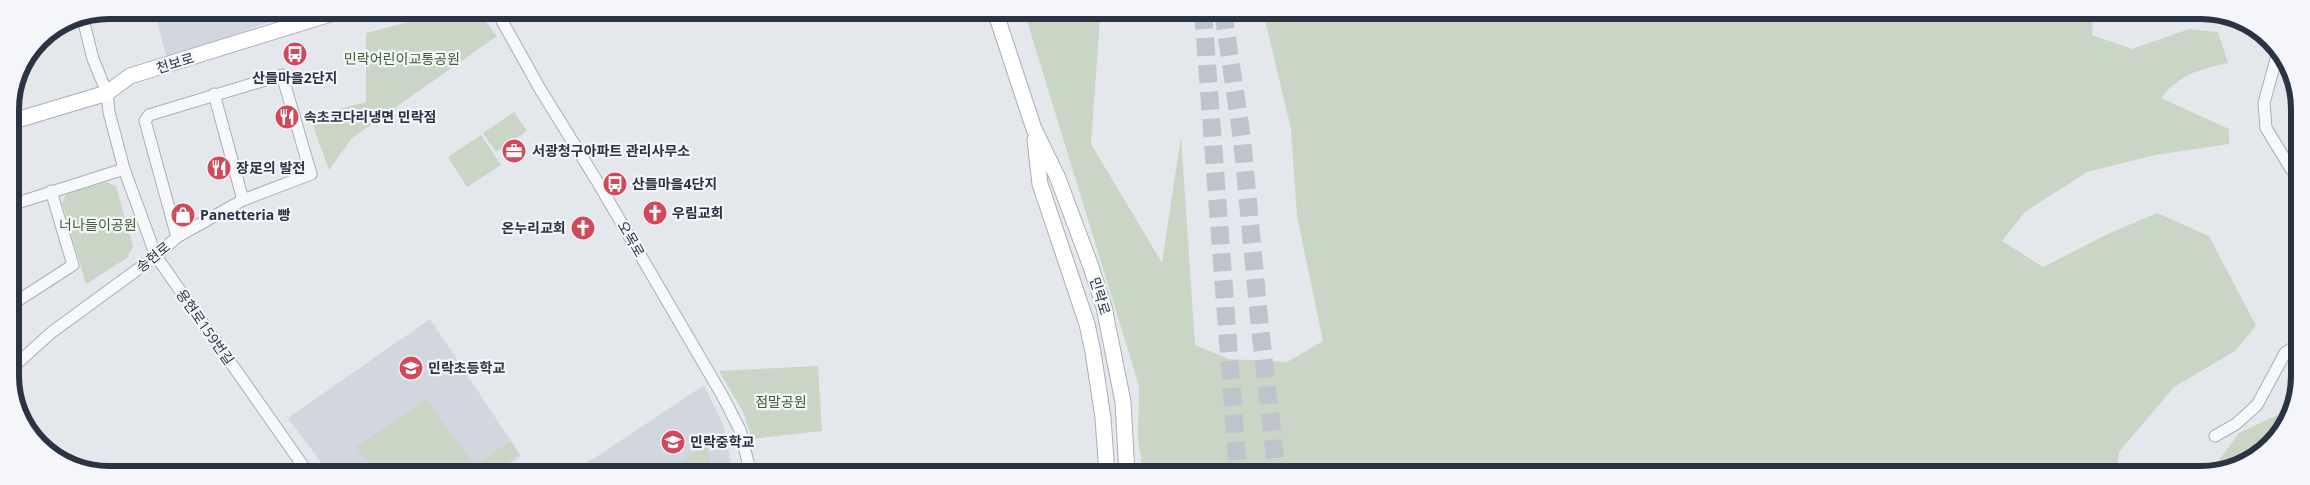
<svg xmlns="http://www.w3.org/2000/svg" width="2310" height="485" font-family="'Open Sans','Noto Sans KR',sans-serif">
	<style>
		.built { fill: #d2d6de }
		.green { fill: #c9d6c5 }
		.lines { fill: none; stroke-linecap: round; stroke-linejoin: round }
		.trunk-tunnel { stroke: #bfc3cb; stroke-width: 18; stroke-dasharray: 18 9; stroke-linecap: butt }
		.minor-casing { stroke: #a9aeb7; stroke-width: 13 }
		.secondary-casing { stroke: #a9aeb7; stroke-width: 17 }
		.minor { stroke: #f7f8fa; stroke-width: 11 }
		.secondary { stroke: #fff; stroke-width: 15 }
		.labels { text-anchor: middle; stroke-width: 4.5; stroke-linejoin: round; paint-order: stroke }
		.park-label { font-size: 14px; fill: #3f6138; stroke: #f4f6f9 }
		.street-label { font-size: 14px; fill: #2b3445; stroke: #f4f6f9 }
		.poi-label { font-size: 14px; font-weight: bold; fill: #2b3445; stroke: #f4f6f9; text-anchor: start }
		.rim { fill: none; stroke: #2b3445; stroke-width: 6 }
	</style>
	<rect width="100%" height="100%" fill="#e4e7ec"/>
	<!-- built -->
	<g class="built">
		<path d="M154 10H296L297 12 167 59Z"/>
		<path d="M430 319 521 456 497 473H329L288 418Z"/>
		<path d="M704 385 724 427 733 474H567L596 457Z"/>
	</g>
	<!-- green -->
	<g class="green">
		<path d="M441 10H477L497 36 352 138 329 170 312 123 322 114 366 102V33L405 23Z"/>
		<path d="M1024 11H1082L1100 18 1091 144 1162 263 1181 137 1195 345 1229 359 1287 362 1323 341 1297 216 1291 129 1263 11 2093 12 2092 35 2132 49 2189 29 2218 32 2228 63C2200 69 2180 74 2161 98L2229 129V144L2155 155 2087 172 2025 212 2002 241 2043 267 2112 232 2157 213 2209 236 2256 326 2235 351 2174 387 2119 452 2117 475 1143 474 1138 437 1139 386Z"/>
		<path d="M514 112 527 131 496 152 483 133Z"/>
		<path d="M481 135 501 165 467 187 448 157Z"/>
		<path d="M107 182 116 186 133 246 127 258 86 284 62 203 66 194Z"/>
		<path d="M818 366 822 431 752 439 743 412 719 371Z"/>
		<path d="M426 399 475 466 510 441 519 454 492 473H376L356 447Z"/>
		<path d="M2290 409 2267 450 2209 474 2239 433Z"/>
		<path d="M707 444 711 474H666Z"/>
	</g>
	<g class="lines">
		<!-- trunk-tunnel -->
		<g class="trunk-tunnel">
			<path d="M1203 11 1238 474"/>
			<path d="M1223 11 1242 139 1260 328 1277 474"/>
		</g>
		<defs>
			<g id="minor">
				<path d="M496 10 540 89 597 181 722 395 740 430 751 474"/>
				<path d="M82 15 93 59 107 93 109 112 124 169 156 256 308 473"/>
				<path d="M2278 52 2264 103 2266 128 2291 169 2298 174"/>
				<path d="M214 94 243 200"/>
				<path d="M11 205 124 169"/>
				<path d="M11 305 73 265 51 191"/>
				<path d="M12 368 52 332 156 256 177 237 243 200 311 174 282 75 149 115 145 121 177 237"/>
				<path d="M2215 436 2236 424 2257 405 2285 353 2298 344"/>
			</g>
			<g id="secondary">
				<path d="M995 11 1034 129 1057 176 1090 264 1104 307 1123 402 1127 474"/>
				<path d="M10 122 107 93 130 76 343 10"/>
				<path d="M1035 140 1040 184 1087 324 1093 352 1103 418 1107 474"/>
			</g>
		</defs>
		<!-- minor casing -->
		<use href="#minor" class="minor-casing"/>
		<!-- secondary casing -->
		<use href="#secondary" class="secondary-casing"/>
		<!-- minor -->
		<use href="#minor" class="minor"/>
		<!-- secondary -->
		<use href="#secondary" class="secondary"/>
	</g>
	<!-- icons -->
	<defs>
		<symbol id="bus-disc" viewBox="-11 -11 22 22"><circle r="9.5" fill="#d1495b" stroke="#f4f6f9"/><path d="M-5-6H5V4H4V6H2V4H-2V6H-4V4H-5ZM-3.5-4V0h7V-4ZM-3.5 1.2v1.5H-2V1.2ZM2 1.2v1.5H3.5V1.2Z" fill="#fff"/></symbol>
		<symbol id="restaurant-disc" viewBox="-11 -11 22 22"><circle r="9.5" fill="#d1495b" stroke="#f4f6f9"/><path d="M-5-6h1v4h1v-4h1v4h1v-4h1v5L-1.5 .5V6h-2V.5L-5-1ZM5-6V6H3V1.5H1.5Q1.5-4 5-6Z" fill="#fff"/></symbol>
		<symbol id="office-disc" viewBox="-11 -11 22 22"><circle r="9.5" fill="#d1495b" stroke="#f4f6f9"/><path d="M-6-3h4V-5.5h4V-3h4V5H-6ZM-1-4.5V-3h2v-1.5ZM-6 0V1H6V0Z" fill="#fff"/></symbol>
		<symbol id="church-disc" viewBox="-11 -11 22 22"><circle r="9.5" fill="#d1495b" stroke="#f4f6f9"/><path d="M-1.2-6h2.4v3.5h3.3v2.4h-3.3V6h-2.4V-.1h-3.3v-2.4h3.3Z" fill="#fff"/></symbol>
		<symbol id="shop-disc" viewBox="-11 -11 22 22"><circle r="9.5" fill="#d1495b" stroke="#f4f6f9"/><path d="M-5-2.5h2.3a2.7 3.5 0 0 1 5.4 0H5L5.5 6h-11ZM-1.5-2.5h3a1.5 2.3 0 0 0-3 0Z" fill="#fff"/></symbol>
		<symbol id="school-disc" viewBox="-11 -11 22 22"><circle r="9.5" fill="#d1495b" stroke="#f4f6f9"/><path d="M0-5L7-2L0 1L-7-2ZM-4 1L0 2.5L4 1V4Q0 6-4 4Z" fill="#fff"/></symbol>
	</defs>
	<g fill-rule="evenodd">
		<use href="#bus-disc" x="281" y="40" width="28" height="28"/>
		<use href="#restaurant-disc" x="273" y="103" width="28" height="28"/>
		<use href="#office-disc" x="500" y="137" width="28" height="28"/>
		<use href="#restaurant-disc" x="205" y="154" width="28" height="28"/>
		<use href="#bus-disc" x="601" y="170" width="28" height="28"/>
		<use href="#church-disc" x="641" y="199" width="28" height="28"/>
		<use href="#shop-disc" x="169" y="201" width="28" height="28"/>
		<use href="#church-disc" x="569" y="214" width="28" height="28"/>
		<use href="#school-disc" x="397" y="354" width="28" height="28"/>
		<use href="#school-disc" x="659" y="428" width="28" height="28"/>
	</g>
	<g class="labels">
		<!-- park labels -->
		<g class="park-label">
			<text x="402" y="64">민락어린이교통공원</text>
			<text x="98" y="230">너나들이공원</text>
			<text x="781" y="407">점말공원</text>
		</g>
		<!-- street labels -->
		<g class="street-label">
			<text transform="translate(175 63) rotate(-17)" y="5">천보로</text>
			<text transform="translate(631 239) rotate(60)" y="5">오목로</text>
			<text transform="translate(153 257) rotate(-39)" y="5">송현로</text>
			<text transform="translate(1100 296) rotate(73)" y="5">민락로</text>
			<text transform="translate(205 327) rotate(55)" y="5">용현로159번길</text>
		</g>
		<!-- poi labels -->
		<g class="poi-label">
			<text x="295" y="83" text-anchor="middle">산들마을2단지</text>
			<text x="304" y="122">속초코다리냉면 민락점</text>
			<text x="532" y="156">서광청구아파트 관리사무소</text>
			<text x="236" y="173">장足의 발전</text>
			<text x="632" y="189">산들마을4단지</text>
			<text x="672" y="218">우림교회</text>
			<text x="200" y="220">Panetteria 빵</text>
			<text x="566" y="233" text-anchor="end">온누리교회</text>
			<text x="428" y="373">민락초등학교</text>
			<text x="690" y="447">민락중학교</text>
		</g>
	</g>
	<!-- crop -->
	<path d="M0 0H2310V485H0ZM109 19H2201A90 90 0 0 1 2291 109V376A90 90 0 0 1 2201 466H109A90 90 0 0 1 19 376V109A90 90 0 0 1 109 19Z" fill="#f4f6f9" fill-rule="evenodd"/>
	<path class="rim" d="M109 19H2201A90 90 0 0 1 2291 109V376A90 90 0 0 1 2201 466H109A90 90 0 0 1 19 376V109A90 90 0 0 1 109 19Z"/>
</svg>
